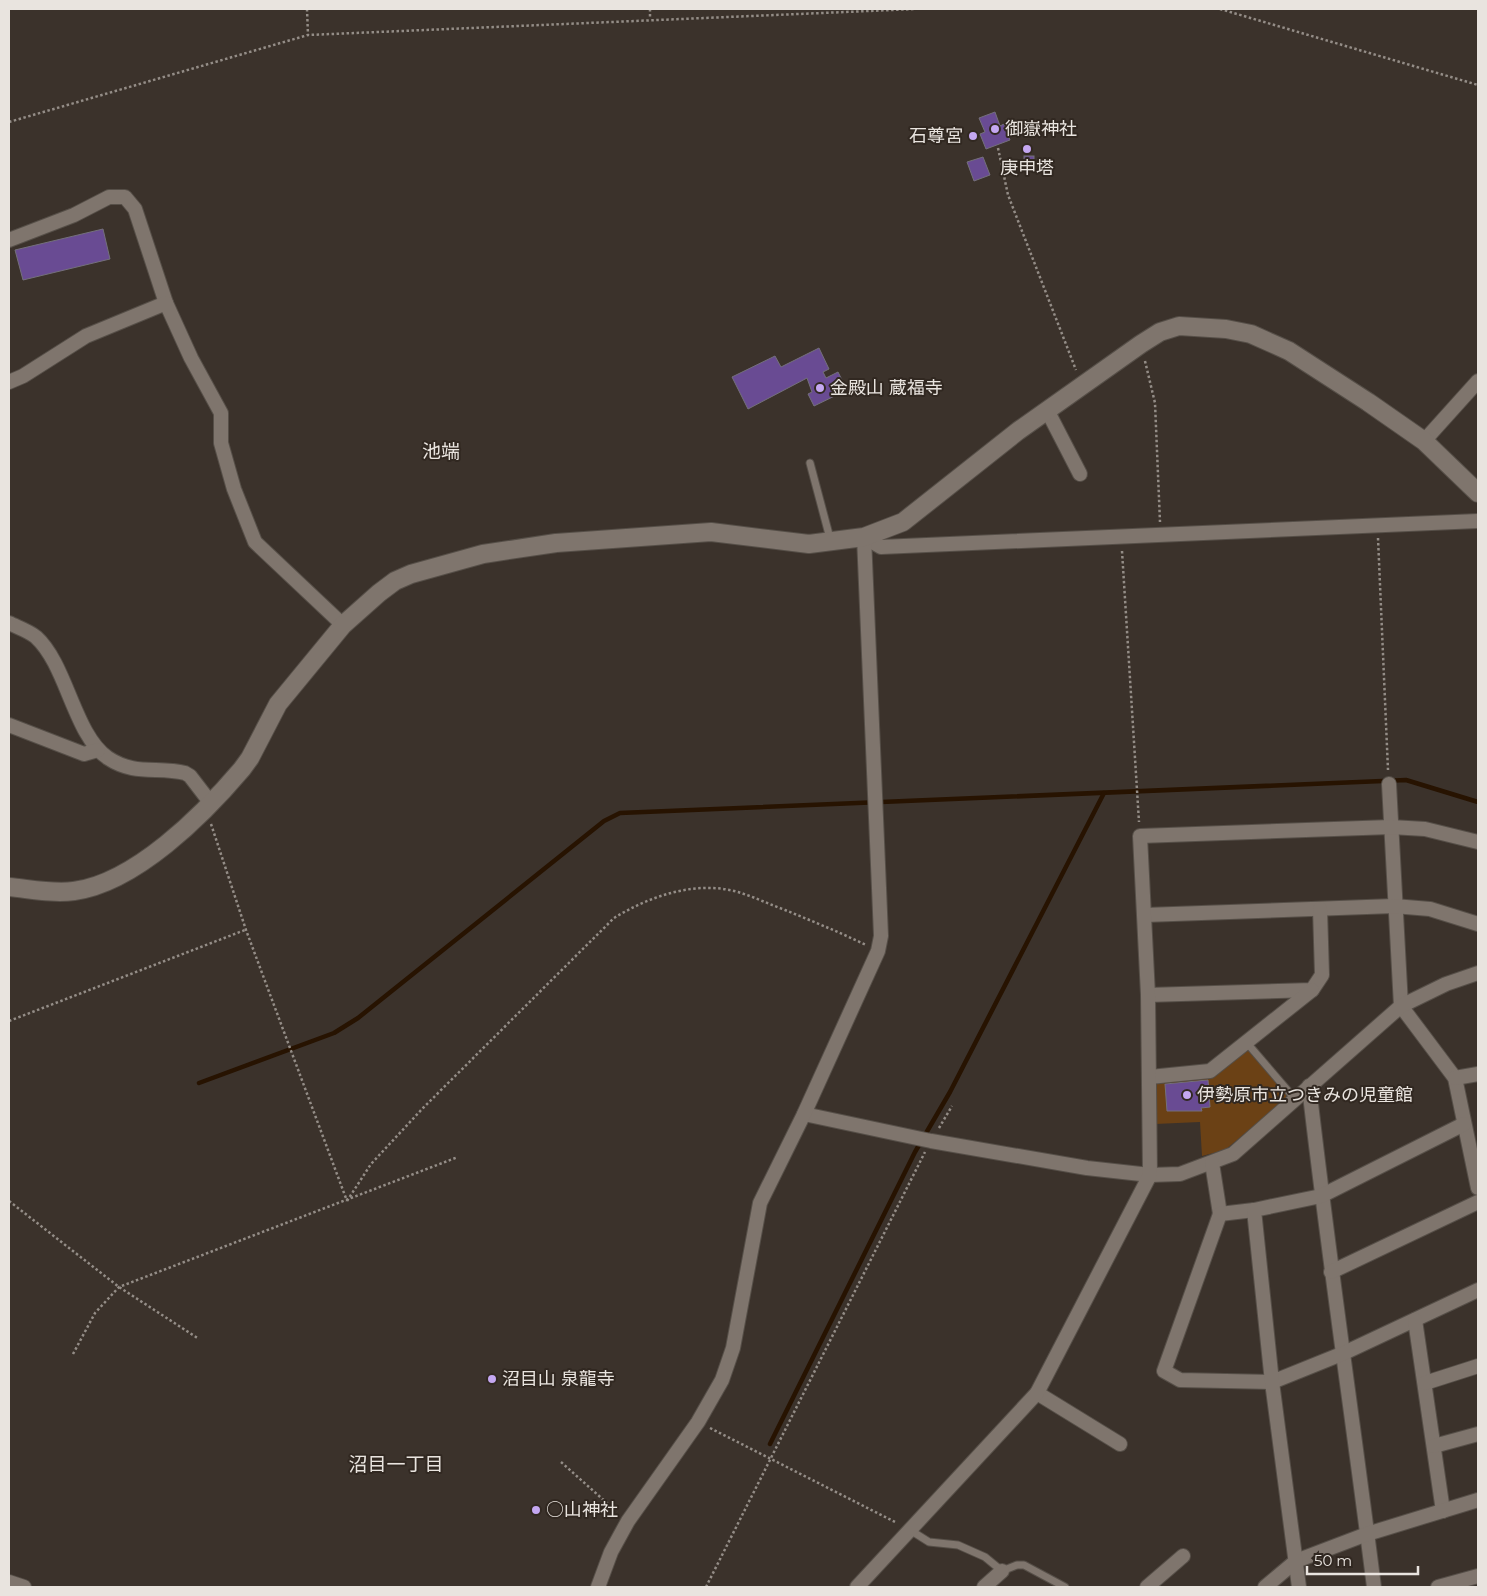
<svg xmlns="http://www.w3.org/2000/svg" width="1487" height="1596" font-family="Montserrat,'Noto Sans JP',sans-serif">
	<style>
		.green { fill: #6b4115 }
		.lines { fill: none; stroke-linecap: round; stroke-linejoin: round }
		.stream { stroke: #271301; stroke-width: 4.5 }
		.building { fill: #694b93; stroke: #74707b }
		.service-casing { stroke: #564f48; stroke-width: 9 }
		.minor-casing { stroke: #564f48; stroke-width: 16 }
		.tertiary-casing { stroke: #564f48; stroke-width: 20 }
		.path { stroke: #948d87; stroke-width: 2.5; stroke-dasharray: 2.5 2.5; stroke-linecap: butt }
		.service { stroke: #7f756d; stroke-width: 7 }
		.minor { stroke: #7f756d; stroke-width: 14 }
		.tertiary { stroke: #7f756d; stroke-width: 18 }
		.poi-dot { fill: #c4a7f1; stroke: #312821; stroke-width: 2 }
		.labels { text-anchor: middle; stroke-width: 4; stroke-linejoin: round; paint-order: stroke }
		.poi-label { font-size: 18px; fill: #e9e4df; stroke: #312821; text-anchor: start }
		.neighbourhood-label { font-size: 19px; fill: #e9e4df; stroke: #312821 }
	</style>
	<rect width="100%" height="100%" fill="#3b322b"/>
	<!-- green -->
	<path class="green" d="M1249 1050 1286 1093V1099L1225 1150 1202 1156 1200 1122 1155 1124 1154 1084 1157 1081 1208 1076 1242 1051Z"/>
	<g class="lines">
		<!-- stream -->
		<g class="stream">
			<path d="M199 1083 334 1033 358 1018 604 821 620 813 1406 780 1478 802"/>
			<path d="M770 1444 915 1152 950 1092 1104 793"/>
		</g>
	</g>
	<!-- building -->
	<g class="building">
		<path d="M995 112 1000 126 1004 124 1010 140 986 149 980 134 985 132 979 118Z"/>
		<rect x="1024" y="156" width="10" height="10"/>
		<path d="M983 157 990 175 974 181 967 162Z"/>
		<path d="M103 229 110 259 23 280 15 250Z"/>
		<path d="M819 348 829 369 823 372 826 378 838 372 847 390 814 406 808 394 812 392 807 378 748 409 732 377 775 356 781 367Z"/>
		<path d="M1208 1080 1210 1107 1201 1108 1202 1111H1167L1165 1084Z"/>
	</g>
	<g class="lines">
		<defs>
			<g id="service">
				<path d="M810 463 831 542"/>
				<path d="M1247 1043 1295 1099"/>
				<path d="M910 1530 929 1542 958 1545 985 1557 1002 1571 1017 1565H1024L1065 1587"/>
			</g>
			<g id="minor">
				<path d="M9 240 74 215 109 197H125L135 209 166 303"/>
				<path d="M9 382 23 376 86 336 166 303 191 358 221 413V443L234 489 255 542 343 625"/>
				<path d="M1047 410 1080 474"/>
				<path d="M1424 441 1478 381"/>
				<path d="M864 537 881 547 1478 521"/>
				<path d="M9 623C17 627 29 631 36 637 67 665 74 735 108 758 135 776 158 766 185 773L190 776 210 802"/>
				<path d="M9 725 84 754 98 750"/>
				<path d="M1389 784 1401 1006 1455 1078 1478 1188"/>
				<path d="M1145 915 1394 906 1430 909 1478 924"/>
				<path d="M1148 995 1312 990 1322 975 1320 909"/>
				<path d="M1150 1077 1210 1071 1312 990"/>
				<path d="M1455 1078 1478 1074"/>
				<path d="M1309 1086C1328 1254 1353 1420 1374 1587"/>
				<path d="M804 1114 931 1141 1087 1168 1150 1175 1180 1174 1233 1154 1401 1006 1446 984 1478 973"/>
				<path d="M1212 1163 1220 1214"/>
				<path d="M1254 1210 1220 1214 1164 1371 1180 1380 1272 1382 1344 1353 1478 1290"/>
				<path d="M1331 1272 1478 1202"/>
				<path d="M1415 1320 1443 1511"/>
				<path d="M1425 1383 1478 1366"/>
				<path d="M1037 1393 1120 1444"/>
				<path d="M1434 1446 1478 1434"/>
				<path d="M9 1582 24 1587"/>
				<path d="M598 1587 611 1552 628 1521 698 1422 722 1380 733 1348 760 1203 804 1114 878 951 881 936 879 888 864 537"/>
				<path d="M857 1587 1037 1393 1150 1175 1148 995 1140 836 1391 827 1425 829 1478 842"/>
				<path d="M984 1587 1002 1571"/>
				<path d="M1147 1587 1183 1556"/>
				<path d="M1265 1587 1296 1561 1367 1534 1478 1500"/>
				<path d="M1299 1587 1272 1382 1254 1210 1321 1196 1464 1124"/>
				<path d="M1438 1587 1478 1576"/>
			</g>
			<path id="tertiary" d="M9 887C30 889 53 894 74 891 135 883 203 815 242 769L250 758 278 704 343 625 379 593 395 581 411 574 483 554 556 543 711 532 809 544 864 537 903 522 1018 431 1141 344 1160 332 1179 326 1226 329 1251 334 1289 351 1368 402 1424 441 1478 493"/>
		</defs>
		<!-- service casing -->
		<use href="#service" class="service-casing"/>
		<!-- minor casing -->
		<use href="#minor" class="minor-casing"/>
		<!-- tertiary casing -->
		<use href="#tertiary" class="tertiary-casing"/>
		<!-- path -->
		<g class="path">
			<path d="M307 9 308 35"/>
			<path d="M650 9V17"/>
			<path d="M1220 9 1478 85"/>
			<path d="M9 122 308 35 915 9"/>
			<path d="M998 148 1008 195 1076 370"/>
			<path d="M1145 361 1155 403 1160 522"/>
			<path d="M1378 538 1388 770"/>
			<path d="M1122 551 1139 822"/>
			<path d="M211 824 246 930 347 1201"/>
			<path d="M9 1021 245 930"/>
			<path d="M939 1128 952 1106"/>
			<path d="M9 1201 119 1287 199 1339"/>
			<path d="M347 1201 371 1164 423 1108 614 918C650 896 696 880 738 892 754 897 769 904 785 910 812 921 839 932 866 945"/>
			<path d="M73 1354 95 1313 119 1287 458 1157"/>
			<path d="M710 1428 897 1523"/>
			<path d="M561 1462 617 1512"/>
			<path d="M706 1587 925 1152"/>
		</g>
		<!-- service -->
		<use href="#service" class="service"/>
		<!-- minor -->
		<use href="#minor" class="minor"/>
		<!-- tertiary -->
		<use href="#tertiary" class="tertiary"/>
	</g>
	<!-- markers -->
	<g class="poi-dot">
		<circle cx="995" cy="129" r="5"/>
		<circle cx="973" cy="136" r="5"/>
		<circle cx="1027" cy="149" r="5"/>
		<circle cx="820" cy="388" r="5"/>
		<circle cx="1187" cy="1095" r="5"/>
		<circle cx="492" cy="1379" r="5"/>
		<circle cx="536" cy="1510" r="5"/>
	</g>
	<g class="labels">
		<!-- poi labels -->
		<g class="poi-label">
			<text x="1005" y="135">御嶽神社</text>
			<text x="963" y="142" text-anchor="end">石尊宮</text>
			<text x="1027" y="174" text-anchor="middle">庚申塔</text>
			<text x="830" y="394">金殿山 蔵福寺</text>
			<text x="1197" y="1101">伊勢原市立つきみの児童館</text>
			<text x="502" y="1385">沼目山 泉龍寺</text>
			<text x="546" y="1516">○山神社</text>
		</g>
		<!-- neighbourhood labels -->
		<g class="neighbourhood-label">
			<text x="441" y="458">池端</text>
			<text x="396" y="1471">沼目一丁目</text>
		</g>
	</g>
	<!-- border -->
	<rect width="1487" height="1596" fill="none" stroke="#e9e4df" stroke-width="20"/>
	<!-- scale -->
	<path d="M1307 1566v8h111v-8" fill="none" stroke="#e9e4df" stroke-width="2.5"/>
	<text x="1314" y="1566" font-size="15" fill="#e9e4df" stroke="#312821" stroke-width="4" paint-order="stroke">50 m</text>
</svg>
